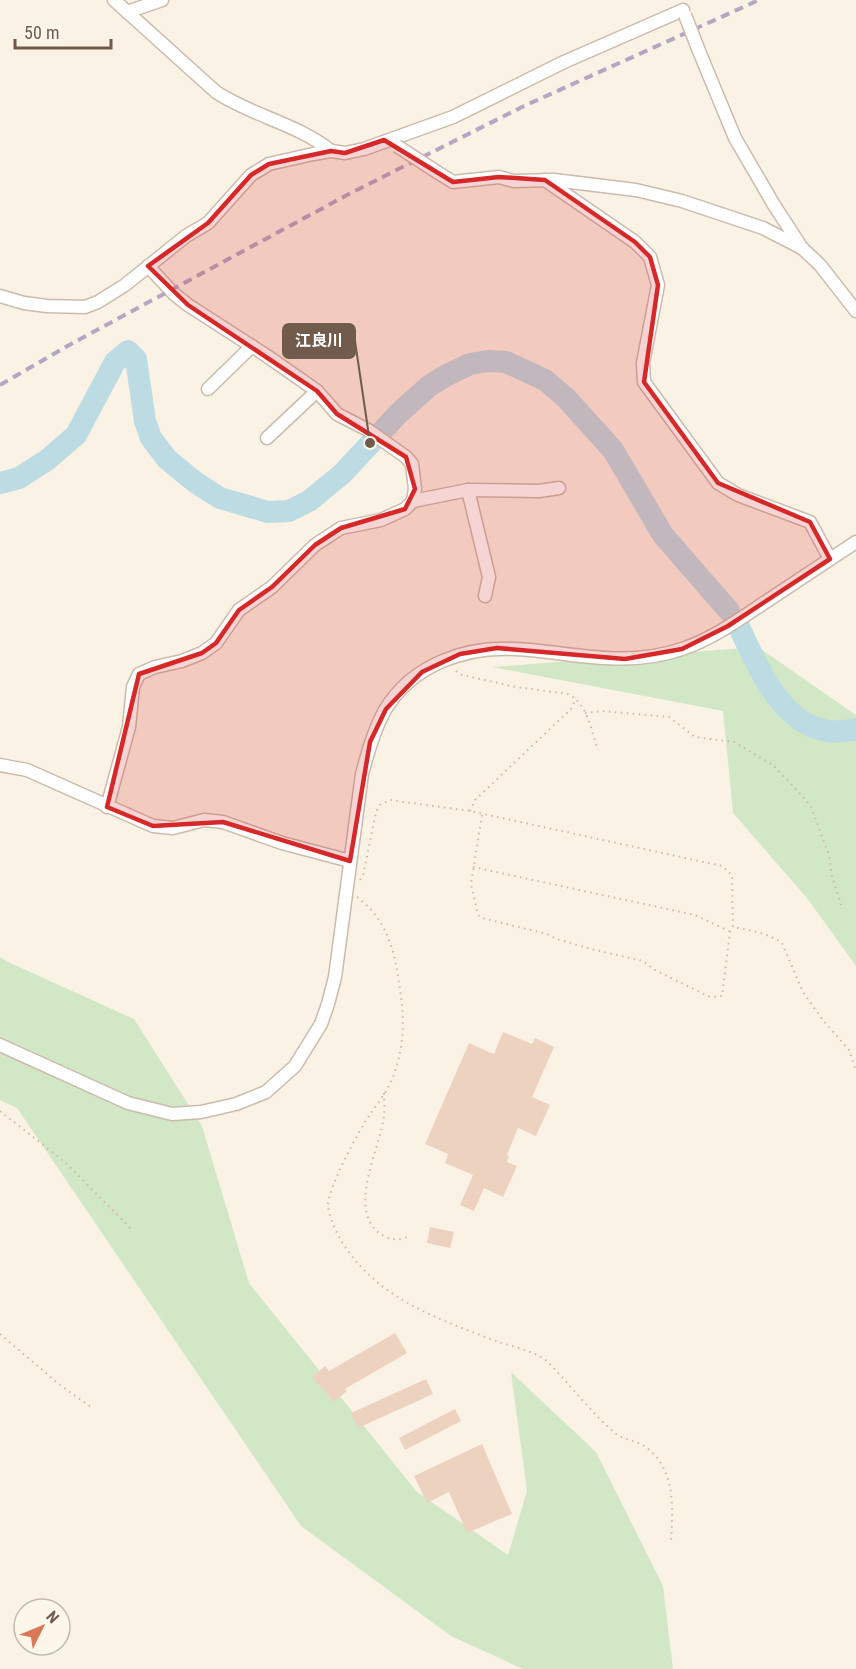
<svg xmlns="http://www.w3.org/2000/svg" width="856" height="1669" font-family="'Roboto Condensed','Noto Sans JP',sans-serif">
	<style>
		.green { fill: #d2e7c5 }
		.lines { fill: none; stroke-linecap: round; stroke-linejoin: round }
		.river { stroke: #bcdbe2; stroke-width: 22 }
		.building { fill: #edd3bf }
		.minor-casing { stroke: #cbbbad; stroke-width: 15 }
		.path { stroke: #d2b7a3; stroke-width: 2; stroke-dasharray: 1.5 4.5; stroke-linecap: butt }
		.minor { stroke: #fff; stroke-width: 12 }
		.rail { stroke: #b6a5c3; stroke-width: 4; stroke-dasharray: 9 6; stroke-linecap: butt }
		.minor-bridge-casing { stroke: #cbbbad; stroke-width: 15; stroke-linecap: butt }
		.minor-bridge { stroke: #fff; stroke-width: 12 }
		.marked { fill: #d62828; fill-opacity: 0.2; stroke: #d62828; stroke-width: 4.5; stroke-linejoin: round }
		.leader { fill: none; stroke: #715b4d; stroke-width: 2 }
		.callout-dot { fill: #715b4d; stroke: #fdf7eb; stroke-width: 2 }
		.callout { fill: #715b4d; stroke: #715b4d; stroke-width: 2 }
		.callout-label { font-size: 16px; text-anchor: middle; font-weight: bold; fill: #fff }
	</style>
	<rect width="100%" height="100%" fill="#faf3e5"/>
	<!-- green -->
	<g class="green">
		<path d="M758 647 856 715V966L807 898 733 813 723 711 492 667Z"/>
		<path d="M0 957 8 962 134 1019 202 1126 249 1283 417 1492 508 1555 527 1491 511 1372 596 1452 663 1586 673 1669H523L451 1636 301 1526 17 1108 0 1100Z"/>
	</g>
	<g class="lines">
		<!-- river -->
		<g class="river">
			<path d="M0 483 19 478 47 460 76 435 115 362 128 351 136 359 145 421 151 438 167 459 195 482 220 498 268 512 289 511 309 501 342 474 398 414 429 386 447 375 470 364 488 361 506 362 545 380 566 398 613 450 663 535 729 611"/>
			<path d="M740 629C762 676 791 746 856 729"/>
		</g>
	</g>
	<!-- building -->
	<g class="building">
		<path d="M503 1032 532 1044 535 1038 554 1047 532 1097 550 1105 536 1136 518 1128 507 1155 509 1156 507 1162 517 1166 503 1197 484 1188 474 1211 460 1205 473 1175 445 1163 448 1154 425 1144 469 1043 494 1054Z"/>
		<path d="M430 1227 454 1232 450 1248 427 1243Z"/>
		<path d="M395 1333 407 1353 345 1389 347 1391 334 1402 312 1377 325 1366 329 1371Z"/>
		<path d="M426 1379 433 1394 358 1428 351 1413Z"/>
		<path d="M455 1409 461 1421 405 1450 399 1438Z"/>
		<path d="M482 1444 512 1514 467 1533 449 1492 427 1503 414 1476Z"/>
	</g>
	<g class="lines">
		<defs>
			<g id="minor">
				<path d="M114 0 216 92C252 116 298 124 331 151"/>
				<path d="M127 12 162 0"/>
				<path d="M699 51 735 138 774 205 802 248 820 265 856 311"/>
				<path d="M437 172 453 182 499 177 514 181 554 180 636 190 682 201 763 228 802 248"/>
				<path d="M545 180 635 242 650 257 658 285 643 363 644 382 718 483 738 495 810 522 830 559"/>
				<path d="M0 296 24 303 47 306 85 307 98 302 125 285 186 236 208 223 251 175 269 164 313 154 331 151 345 153 364 149 453 117 564 62 683 10"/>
				<path d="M208 389 252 346"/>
				<path d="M267 438 317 391"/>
				<path d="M468 490 489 577 485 596"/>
				<path d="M413 501 468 490 539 491 559 488"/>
				<path d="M0 765 27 770 153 826 173 828 204 820 223 822 282 843 350 861"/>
				<path d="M107 807 129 727 133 687 139 674 155 667 182 661 202 653 216 643 239 610 272 587 315 545 341 528 381 520 405 509 413 501 415 489 412 464 406 457 368 430 337 414 317 391 267 356 188 305 174 294 148 266"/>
				<path d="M0 1045 128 1103 172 1114 201 1112 236 1104 266 1092 295 1066 321 1024 328 1004 335 977 362 774C368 752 374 730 385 710 412 665 465 646 515 649 573 652 623 669 682 649 710 640 737 621 761 605 793 584 824 563 856 542"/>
			</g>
		</defs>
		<!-- minor casing -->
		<use href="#minor" class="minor-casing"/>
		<!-- path -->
		<g class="path">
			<path d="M456 671 462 675 516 687 568 694C588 704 591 730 598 750"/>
			<path d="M585 713 602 711 669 717 695 737 734 742 773 765 805 799 811 807 829 855 832 876 841 905"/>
			<path d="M470 811 475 800 571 709 576 698"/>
			<path d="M482 815 471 884 478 915 482 918 547 934 557 939 591 949 643 961 655 970 710 997 722 996 730 932 733 927"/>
			<path d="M473 867 695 915 729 931"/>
			<path d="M360 880 363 876 376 812 380 805 390 800 470 811 722 866 732 875 733 927C749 930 768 933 782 943L803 992 822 1019 849 1050 856 1071"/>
			<path d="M357 897C381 914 393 943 397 971 404 1011 407 1038 393 1077 388 1091 377 1104 369 1116 359 1130 327 1190 328 1206 330 1221 339 1239 348 1251 384 1301 441 1320 496 1341 511 1346 529 1350 543 1358 550 1363 556 1371 562 1377 579 1396 596 1417 615 1433 623 1440 635 1440 644 1446 676 1467 673 1508 671 1541"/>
			<path d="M384 1093C384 1100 385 1109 384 1116 380 1149 344 1215 384 1236 393 1241 401 1240 410 1236"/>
			<path d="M0 1111 66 1163 133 1231"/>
			<path d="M0 1334 60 1385 91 1407"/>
		</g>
		<!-- minor -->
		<use href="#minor" class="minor"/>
		<!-- rail -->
		<path class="rail" d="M0 385 71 344 347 195 524 106 759 0"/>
		<defs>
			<g id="minor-bridge">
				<path d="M685 15 699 51"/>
				<path d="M397 146 437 172"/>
			</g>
		</defs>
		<!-- minor-bridge casing -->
		<use href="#minor-bridge" class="minor-bridge-casing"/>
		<!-- minor-bridge -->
		<use href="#minor-bridge" class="minor-bridge"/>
	</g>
	<!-- marked area -->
	<path class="marked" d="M384 140 453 182 499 177 545 180 635 242 650 257 658 285 644 382 718 483 810 522 830 559 728 626 682 649 625 659 497 648 460 654 422 672 386 709 370 742 350 861 223 822 153 826 107 807 139 674 202 653 216 643 239 610 272 587 315 545 341 528 405 509 415 489 406 457 337 414 317 391 188 305 148 266 208 223 251 175 269 164 331 151 345 153Z"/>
	<!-- callouts -->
	<path class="leader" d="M370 443L355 341"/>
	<circle class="callout-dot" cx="370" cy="443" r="6"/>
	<rect class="callout" x="283" y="324" width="72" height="34" rx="6"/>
	<g class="callout-label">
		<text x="319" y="346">江良川</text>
	</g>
	<!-- north arrow -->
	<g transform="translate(42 1627) rotate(47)"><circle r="28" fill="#fdf7eb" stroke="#c5b9ac" stroke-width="1.5"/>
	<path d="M0-4.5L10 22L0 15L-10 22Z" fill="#da7754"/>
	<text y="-9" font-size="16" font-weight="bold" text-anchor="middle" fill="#715b4d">N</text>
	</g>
	<!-- scale -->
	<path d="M15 39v9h96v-9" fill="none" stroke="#715b4d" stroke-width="3"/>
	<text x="24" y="39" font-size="18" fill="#715b4d" stroke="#fdf7eb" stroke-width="4.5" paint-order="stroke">50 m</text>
</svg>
